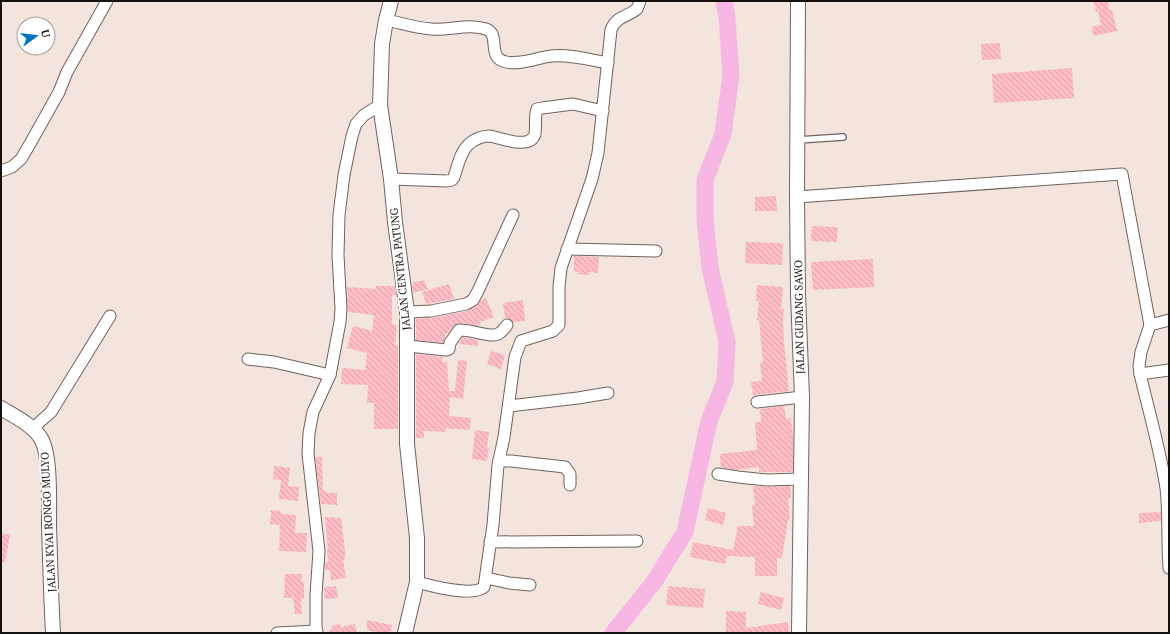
<svg xmlns="http://www.w3.org/2000/svg" width="1170" height="634" font-family="'PT Serif',serif">
	<style>
		.lines { fill: none; stroke-linecap: round; stroke-linejoin: round }
		.river { stroke: #f7b6e3; stroke-width: 17 }
		.building { fill: url(#building-back-hatch) }
		.service-casing { stroke: #70635e; stroke-width: 8 }
		.minor-casing { stroke: #70635e; stroke-width: 13 }
		.tertiary-casing { stroke: #70635e; stroke-width: 16 }
		.service { stroke: #fff; stroke-width: 5.5 }
		.minor { stroke: #fff; stroke-width: 11 }
		.tertiary { stroke: #fff; stroke-width: 14 }
		.labels { text-anchor: middle; stroke-width: 4; stroke-linejoin: round; paint-order: stroke }
		.street-label { font-size: 11px; fill: #16100f; stroke: #fff }
	</style>
	<defs>
		<pattern id="building-back-hatch" width="6" height="6" patternUnits="userSpaceOnUse"><rect width="6" height="6" fill="#fdbcc6"/><path d="M-1 5l2 2M0 0l6 6M5-1l2 2" fill="none" stroke="#d8a1a9"/></pattern>
	</defs>
	<rect width="100%" height="100%" fill="#f3e4de"/>
	<g class="lines">
		<!-- river -->
		<path class="river" d="M613 633 654 582 685 532 709 421 725 382 727 342 710 268 705 219V180L723 134 731 75 727 18 724 1"/>
	</g>
	<!-- building -->
	<g class="building">
		<path d="M1101 1H1108L1109 10H1112L1117 31 1093 36 1092 27 1101 25 1098 11 1096 12 1094 2Z"/>
		<path d="M1000 43 1001 59 982 60 981 44Z"/>
		<path d="M1072 68 1074 98 994 103 992 74Z"/>
		<path d="M776 196 777 211H755V197Z"/>
		<path d="M812 226 838 227 837 242 811 241Z"/>
		<path d="M746 242 783 243 782 265 745 263Z"/>
		<path d="M574 256 599 257 598 273 589 272V275L578 274 579 272 574 271Z"/>
		<path d="M873 259 874 287 813 290 811 262Z"/>
		<path d="M424 280 428 289 413 293 412 283Z"/>
		<path d="M449 284 454 299 426 304 422 292Z"/>
		<path d="M757 285 783 287 781 309H784L783 321 784 343 789 391 753 395 751 382 762 381 760 363 763 362 759 320H757L759 301H756Z"/>
		<path d="M376 286H395L396 295H392V325H397L395 345H398V429H374V403H367L368 385 341 384 342 368 365 370 367 353 347 348 353 326 372 331 374 315 348 312 347 287 376 289Z"/>
		<path d="M486 298 494 317 480 322 479 326 464 323 456 324 448 333 445 334V338L443 343 416 340V319L432 318 468 311 477 306 481 300Z"/>
		<path d="M523 300 525 321 513 322 511 319 505 318 503 303Z"/>
		<path d="M463 337 478 340V346L459 344Z"/>
		<path d="M491 351 505 355 501 369 487 364Z"/>
		<path d="M416 354 443 357 442 362H447L449 391H455L458 360 467 361 463 399 450 397 449 416 471 418 470 430 446 428V432L424 431V438H416Z"/>
		<path d="M784 406 786 419 791 418 793 436V472H759V467L735 470 721 467 720 454 757 450 755 422H761L760 409Z"/>
		<path d="M475 430 489 432 487 448H489L487 461 472 459Z"/>
		<path d="M315 457H322L323 491H326V493H337V505L321 504Z"/>
		<path d="M274 466 290 468 288 486 299 487 298 501 279 499 281 480 273 479Z"/>
		<path d="M753 486 767 487 790 486 791 498 788 499 790 519 788 520 782 558H777V576H755V557L727 556 725 564 690 557 693 542 733 550 738 526H754L752 506 755 505Z"/>
		<path d="M708 508 726 513 723 525 705 520Z"/>
		<path d="M271 510 281 511V514L296 515 295 533H307L306 552 279 551 280 525 270 524Z"/>
		<path d="M1161 512V521L1139 523V513Z"/>
		<path d="M325 517 341 518 345 550V559L343 560 346 578 331 580 330 570H325V562H328L327 550H328Z"/>
		<path d="M1 533 10 535 5 562H1Z"/>
		<path d="M285 574H302L301 582H304V599H301L302 614H295L293 598H284Z"/>
		<path d="M336 586 338 598 325 599 324 587Z"/>
		<path d="M668 586 705 589 703 608 666 605Z"/>
		<path d="M761 592 784 598 781 610 758 604Z"/>
		<path d="M726 611 746 612V628L788 622 789 633H726Z"/>
		<path d="M367 620 392 625 390 633H381L367 630Z"/>
		<path d="M340 624 341 627 355 624 357 633H329V630L333 629 332 626Z"/>
	</g>
	<g class="lines">
		<defs>
			<path id="service" d="M798 140 843 137"/>
			<g id="minor">
				<path d="M386 20C401 23 416 28 431 29 449 31 468 23 486 29 501 34 486 58 506 62 521 65 536 58 551 56 570 54 590 60 608 63"/>
				<path d="M1 171 12 167 21 159 31 142 59 92 67 72 107 1"/>
				<path d="M391 179 447 181 452 180 454 177C458 166 460 152 469 144 474 139 483 136 489 136 499 137 530 151 535 134 536 128 535 119 536 113L537 109 542 108 573 104 603 111"/>
				<path d="M797 197 1122 174 1150 325 1141 352 1139 366 1140 374"/>
				<path d="M567 249 656 251"/>
				<path d="M407 312 431 311 466 304 473 300 477 293 513 215"/>
				<path d="M1150 325 1169 320"/>
				<path d="M408 346 446 350 449 349 450 343 459 330C470 329 490 338 498 334 502 332 505 328 507 325"/>
				<path d="M248 359 274 362 330 375"/>
				<path d="M1169 370 1140 374C1149 412 1160 449 1166 488 1169 514 1167 542 1169 568"/>
				<path d="M757 402 802 397"/>
				<path d="M509 406 578 398 608 393"/>
				<path d="M32 429 51 412 110 316"/>
				<path d="M499 461H511L565 467 570 474V485"/>
				<path d="M718 474 738 477 767 480 800 479"/>
				<path d="M490 542 637 541"/>
				<path d="M486 578 509 583 530 585"/>
				<path d="M417 582C431 586 473 597 484 587L493 525 498 465 504 437 515 357 521 341 553 331 559 325V287L561 268 592 179 598 153 611 30C615 17 627 17 637 9L640 1"/>
				<path d="M277 633 317 631"/>
				<path d="M316 633V595L319 551 308 454 309 433 313 412 330 375 340 322 341 309 338 255 339 215 344 175 352 136 356 124 364 115 380 105"/>
			</g>
			<g id="tertiary">
				<path d="M391 1 386 20 382 44 380 105 391 179 395 222 407 312V444L417 538V582L405 633"/>
				<path d="M798 1 797 197 798 294 802 397 799 633"/>
				<path d="M1 408C14 416 31 424 40 437 51 451 49 504 49 524 50 560 51 597 53 633"/>
			</g>
		</defs>
		<!-- service casing -->
		<use href="#service" class="service-casing"/>
		<!-- minor casing -->
		<use href="#minor" class="minor-casing"/>
		<!-- tertiary casing -->
		<use href="#tertiary" class="tertiary-casing"/>
		<!-- service -->
		<use href="#service" class="service"/>
		<!-- minor -->
		<use href="#minor" class="minor"/>
		<!-- tertiary -->
		<use href="#tertiary" class="tertiary"/>
	</g>
	<g class="labels">
		<!-- street labels -->
		<g class="street-label">
			<text transform="translate(400 269) rotate(-96)" y="4">JALAN CENTRA PATUNG</text>
			<text transform="translate(799 317) rotate(-91)" y="4">JALAN GUDANG SAWO</text>
			<text transform="translate(48 522) rotate(-93)" y="4">JALAN KYAI RONGO MULYO</text>
		</g>
	</g>
	<!-- border -->
	<rect width="1170" height="634" fill="none" stroke="#16100f" stroke-width="4"/>
	<!-- north arrow -->
	<g transform="translate(36 36) rotate(75)"><circle r="19" fill="#ffffff" stroke="#a29f9f"/>
	<path d="M0-3L7 15L0 10L-7 15Z" fill="#0076c0"/>
	<text y="-6" font-size="11" font-weight="bold" text-anchor="middle" fill="#16100f">U</text>
	</g>
</svg>
